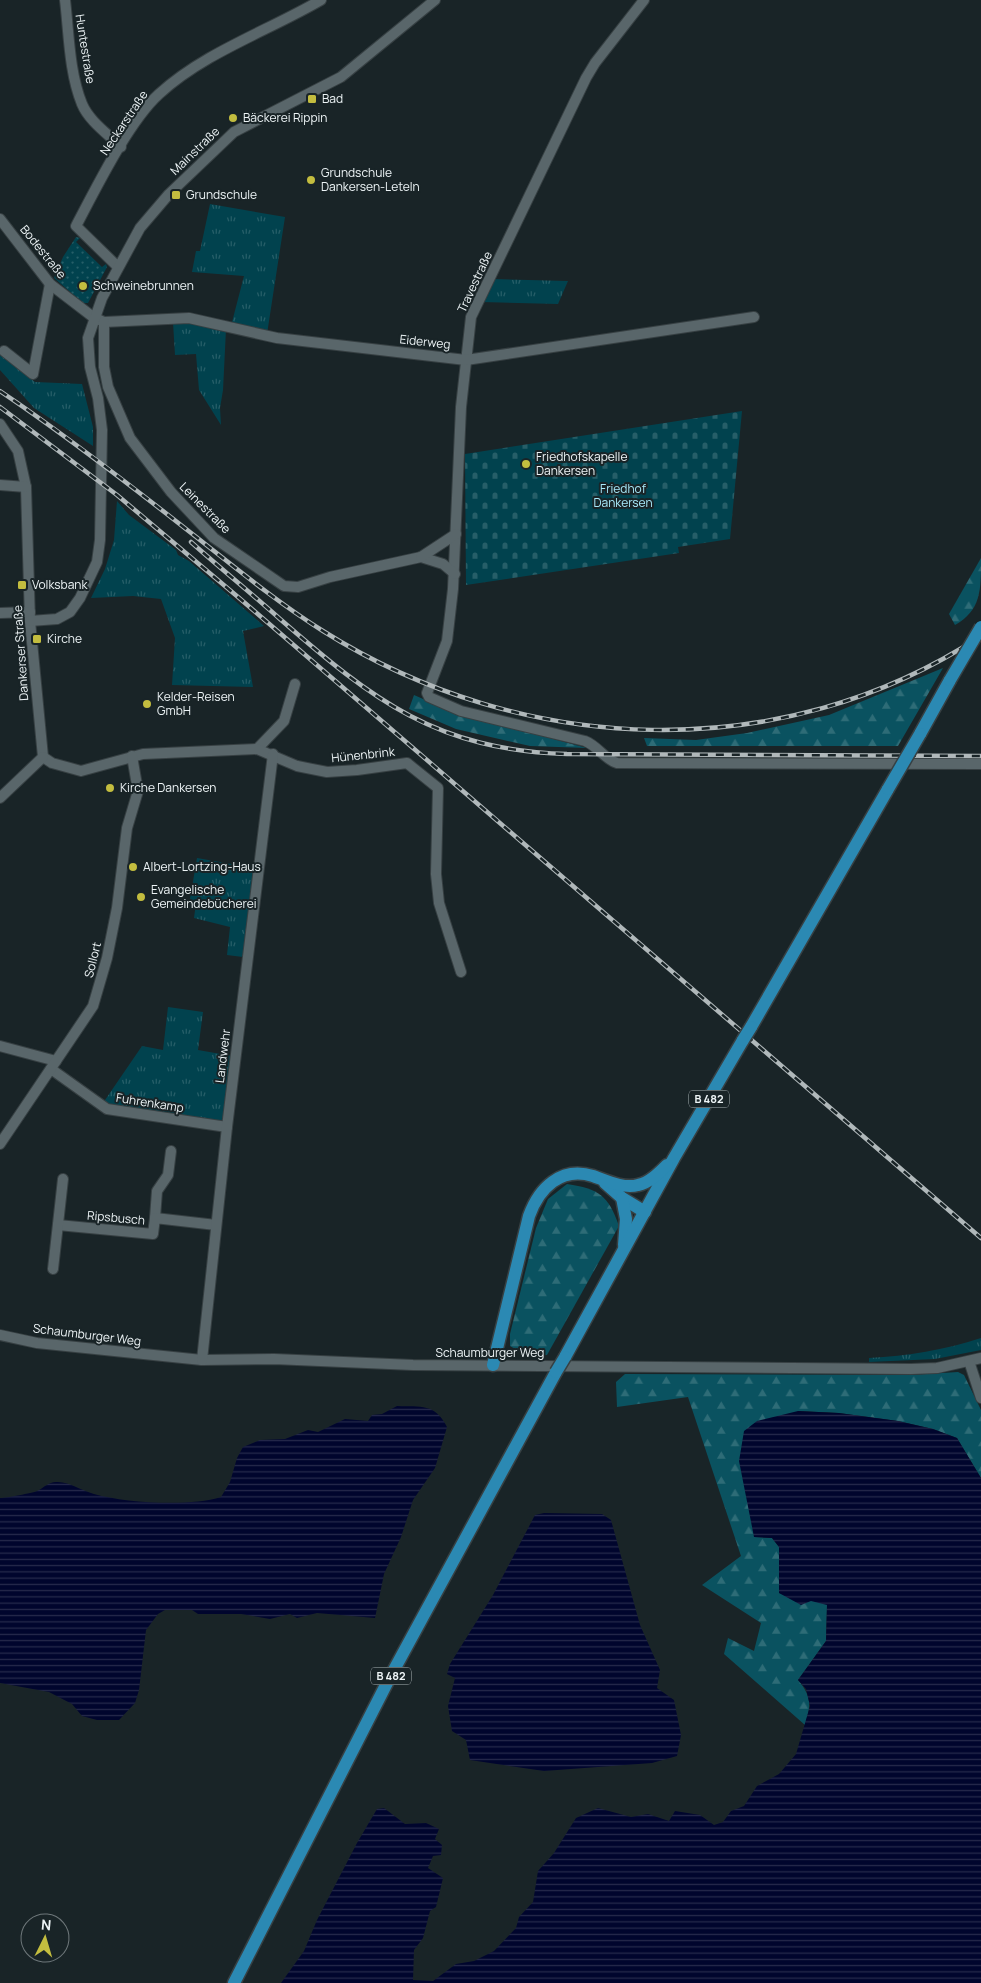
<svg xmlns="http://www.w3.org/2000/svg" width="981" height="1983" font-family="Manrope,sans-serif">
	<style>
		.grass { fill: url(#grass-tufts) }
		.forest { fill: url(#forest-firs) }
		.cemetery { fill: url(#cemetery-stones) }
		.park { fill: url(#park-dots) }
		.water { fill: url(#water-rules) }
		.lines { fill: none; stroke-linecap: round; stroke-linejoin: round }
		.minor-casing { stroke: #374043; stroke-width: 12 }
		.major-casing { stroke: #374043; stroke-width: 15 }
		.minor { stroke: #59666a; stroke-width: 10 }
		.major { stroke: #2b89b3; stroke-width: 12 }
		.rail-casing { stroke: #b0b8ba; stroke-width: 4.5 }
		.rail { stroke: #192427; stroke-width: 2.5; stroke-dasharray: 8; stroke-linecap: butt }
		.major-bridge-casing { stroke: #374043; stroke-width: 15; stroke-linecap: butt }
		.major-bridge { stroke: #2b89b3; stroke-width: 12 }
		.poi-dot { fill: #c3bd3f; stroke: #192427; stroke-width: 2 }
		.labels { text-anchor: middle; stroke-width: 4; stroke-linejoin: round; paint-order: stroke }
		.shield { fill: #192427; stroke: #adb6b8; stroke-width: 1 }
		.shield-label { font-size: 11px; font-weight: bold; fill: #edf4f6 }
		.street-label { font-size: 12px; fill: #edf4f6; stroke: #192427 }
		.poi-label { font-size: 12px; fill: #edf4f6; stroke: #192427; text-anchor: start }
		.park-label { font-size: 12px; fill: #a8e9fa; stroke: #192427 }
	</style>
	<defs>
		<pattern id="grass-tufts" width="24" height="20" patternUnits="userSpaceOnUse" patternTransform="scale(1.25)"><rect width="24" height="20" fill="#01424e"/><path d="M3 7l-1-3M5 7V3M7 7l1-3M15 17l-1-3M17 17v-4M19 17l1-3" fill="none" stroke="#265e68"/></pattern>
		<pattern id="forest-firs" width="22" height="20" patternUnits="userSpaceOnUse" patternTransform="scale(1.25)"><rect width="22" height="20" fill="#0a5260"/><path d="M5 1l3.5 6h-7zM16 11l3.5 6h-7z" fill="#2e6c77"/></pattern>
		<pattern id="cemetery-stones" width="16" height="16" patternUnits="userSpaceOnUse" patternTransform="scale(1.25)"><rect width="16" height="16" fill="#01424e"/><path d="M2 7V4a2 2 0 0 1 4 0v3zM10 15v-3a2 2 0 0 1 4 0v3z" fill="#265e68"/></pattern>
		<pattern id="park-dots" width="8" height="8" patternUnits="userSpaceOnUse" patternTransform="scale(1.25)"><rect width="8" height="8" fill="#01424e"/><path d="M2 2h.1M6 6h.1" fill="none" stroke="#265e68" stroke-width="1.8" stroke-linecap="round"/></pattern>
		<pattern id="water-rules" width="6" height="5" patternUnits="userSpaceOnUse" patternTransform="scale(1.25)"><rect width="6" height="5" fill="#00052d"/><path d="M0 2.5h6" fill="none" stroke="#262a4c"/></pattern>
	</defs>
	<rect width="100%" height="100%" fill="#192427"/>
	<!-- grass -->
	<g class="grass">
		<path d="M210 204 285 217 267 334 231 326 244 276 192 272 196 251H200Z"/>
		<path d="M493 279 568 281 558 304 482 302Z"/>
		<path d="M173 322 193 323 226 329 223 390 220 408 221 425 199 390 196 354 175 355Z"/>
		<path d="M0 355 35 382 82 384 93 427V446L34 408 0 370Z"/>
		<path d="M117 501 129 515 176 550 178 555 189 561 264 626 243 631 253 687 172 685 175 638 161 599 133 596 91 598 105 569 114 540Z"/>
		<path d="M197 858 254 868 243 957 227 955 230 927 194 918 196 903 190 899Z"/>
		<path d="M168 1007 203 1012 198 1050 232 1056 224 1120 219 1123 111 1106 103 1103 142 1046 163 1050Z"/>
		<path d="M981 1338V1350L935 1359 869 1362V1358C908 1356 944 1350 981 1338Z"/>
	</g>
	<!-- forest -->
	<g class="forest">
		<path d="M981 558C981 591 981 610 955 625L949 614Z"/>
		<path d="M943 668 898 746H647L644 738 696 740 747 733 829 715Z"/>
		<path d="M414 695 455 713 587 748 530 746 456 729 409 709Z"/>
		<path d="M567 1184C599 1189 608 1195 619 1226L547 1355 527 1356 510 1346V1334L536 1228 548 1199Z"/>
		<path d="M958 1372 964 1375 981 1410V1478L957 1438 933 1429 898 1421 839 1413 798 1411 754 1537 772 1538 779 1547V1593L827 1604 826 1641 798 1680C812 1697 811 1705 805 1725L724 1654 728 1638 754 1651 761 1623 702 1585 741 1556 688 1397 617 1407 616 1382 625 1374 911 1375Z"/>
	</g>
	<!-- cemetery -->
	<path class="cemetery" d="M742 411 730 539 678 547 679 553 466 585 465 454Z"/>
	<!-- park -->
	<path class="park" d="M76 237 80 238 76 242 102 267 106 264 107 267 88 303H83L54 278 63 257Z"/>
	<!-- water -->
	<g class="water">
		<path d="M397 1406C421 1407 435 1403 447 1427L435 1468 413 1500 401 1537 384 1574 375 1618 317 1613 297 1618 290 1614 270 1619 241 1614H198L192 1610H165L158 1614 146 1630 139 1690 135 1703 119 1720H97L82 1716 72 1704 49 1692 0 1683V1498C7 1498 32 1493 37 1491 45 1487 49 1481 58 1482 70 1482 82 1491 94 1494 126 1503 189 1507 221 1497L230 1482 237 1458 243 1447 260 1440 285 1439 308 1430 318 1432 345 1419 368 1421 372 1415 382 1414Z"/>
		<path d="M798 1411 839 1413 898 1421 933 1429 957 1438 981 1478V1983H281L304 1951 317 1920 357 1843 377 1809 384 1808 405 1824 426 1823 439 1829 435 1839 442 1845 441 1855 433 1856 428 1868 443 1878 436 1907 430 1911 423 1938 414 1950 413 1980 433 1981 456 1964 474 1961 494 1951 516 1928 519 1917 533 1902 538 1871 554 1853 576 1818 598 1808 631 1817 648 1814 669 1821 675 1811 700 1815 714 1825 723 1822 731 1811 744 1806 757 1786 779 1774 796 1754 810 1706 806 1689 798 1680 826 1641 827 1605 811 1601 801 1605 779 1593V1547L772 1538 754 1537 739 1461 744 1431 757 1421Z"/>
		<path d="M544 1513 602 1514 611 1520 640 1625 660 1670 657 1688 674 1700 681 1735 677 1756 652 1763 544 1771 470 1760 466 1740 452 1731 448 1706 455 1678 447 1674 450 1664 493 1595 535 1515Z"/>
	</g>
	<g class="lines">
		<defs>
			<g id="minor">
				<path d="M65 0C69 33 69 72 82 104 89 121 108 134 121 147"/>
				<path d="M644 0 595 63 586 78 471 317 461 407 453 589 447 641 427 693 429 697 461 711 585 741C598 746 604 759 617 763L981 764"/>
				<path d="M0 219 50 284 93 317 104 322 189 318 277 338 466 360 754 317"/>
				<path d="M118 267 76 226C96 188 129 121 159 94 205 52 268 31 321 0"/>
				<path d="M104 322V367L108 387 130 438 171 492 214 538 284 586 298 587 330 577 421 557 443 564 455 574"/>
				<path d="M4 351 33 374 50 284"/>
				<path d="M0 424 18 451 26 487 30 621 43 757"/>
				<path d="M0 485 26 487"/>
				<path d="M421 557 456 534"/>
				<path d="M0 613 30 612"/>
				<path d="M30 621 57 619 70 612 80 598 97 562 100 540 102 430 98 398 90 367 88 338 102 298 140 228 169 194 234 132 341 77 435 0"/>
				<path d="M257 749 284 721 295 684"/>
				<path d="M43 757 52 763 81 771 143 754 257 749 297 766 327 772 357 770 407 763 438 788 436 874 439 903 461 972"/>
				<path d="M0 798 43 757"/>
				<path d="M0 1046 56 1061"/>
				<path d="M51 1069 107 1109 227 1127"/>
				<path d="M0 1144 93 1006 107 958 117 908 127 828 138 791 132 756"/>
				<path d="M155 1218 157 1191 168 1175 171 1151"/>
				<path d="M58 1225 153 1234 155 1218 216 1225"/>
				<path d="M53 1269 63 1179"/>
				<path d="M0 1335 37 1343 202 1360 274 1359 413 1365 911 1369 937 1368 981 1358"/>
				<path d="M202 1360 227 1127 273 754"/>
				<path d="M969 1361 981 1398"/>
			</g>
			<g id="major">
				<path d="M920 734 950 680"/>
				<path d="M751 1027 888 789"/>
				<path d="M605 1183 622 1198 645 1212"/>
				<path d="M622 1198 626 1219 624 1245"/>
				<path d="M565 1357 674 1158 743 1040"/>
				<path d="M493 1365 529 1216C539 1188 561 1166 593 1176 607 1181 624 1189 638 1185 649 1183 659 1173 667 1165"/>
				<path d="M234 1983 389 1679 556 1372"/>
			</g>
		</defs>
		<!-- minor casing -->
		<use href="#minor" class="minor-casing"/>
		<!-- major casing -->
		<use href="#major" class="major-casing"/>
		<!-- minor -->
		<use href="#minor" class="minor"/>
		<!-- major -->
		<use href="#major" class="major"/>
		<defs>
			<g id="rail">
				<path d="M0 391C64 434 125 481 186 529 231 564 275 601 323 631 523 757 782 767 981 636"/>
				<path d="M0 407 117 495 238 597 981 1238"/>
				<path d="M191 542C220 568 251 593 280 619 374 701 437 750 567 754L981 756"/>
			</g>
		</defs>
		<!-- rail casing -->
		<use href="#rail" class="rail-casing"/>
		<!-- rail -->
		<use href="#rail" class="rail"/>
		<defs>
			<g id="major-bridge">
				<path d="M950 680 981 627"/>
				<path d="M888 789 920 734"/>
				<path d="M743 1040 751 1027"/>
				<path d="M556 1372 565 1357"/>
			</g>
		</defs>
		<!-- major-bridge casing -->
		<use href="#major-bridge" class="major-bridge-casing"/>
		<!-- major-bridge -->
		<use href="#major-bridge" class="major-bridge"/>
	</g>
	<!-- markers -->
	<g class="poi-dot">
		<rect x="307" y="94" width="10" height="10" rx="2.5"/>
		<circle cx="233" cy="118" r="5"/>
		<circle cx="311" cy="180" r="5"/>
		<rect x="171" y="190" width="10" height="10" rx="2.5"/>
		<circle cx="83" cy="286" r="5"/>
		<circle cx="526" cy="464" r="5"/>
		<rect x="17" y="580" width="10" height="10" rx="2.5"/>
		<rect x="32" y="634" width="10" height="10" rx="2.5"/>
		<circle cx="147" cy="704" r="5"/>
		<circle cx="110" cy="788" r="5"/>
		<circle cx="133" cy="867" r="5"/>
		<circle cx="141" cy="897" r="5"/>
	</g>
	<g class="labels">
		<!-- shield labels -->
		<g class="shield">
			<rect x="689" y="1090.5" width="40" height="17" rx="4"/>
			<rect x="371" y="1667.5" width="40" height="17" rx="4"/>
		</g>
		<g class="shield-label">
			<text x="709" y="1103">B 482</text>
			<text x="391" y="1680">B 482</text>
		</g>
		<!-- street labels -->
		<g class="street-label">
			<text transform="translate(85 49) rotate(81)" y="4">Huntestraße</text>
			<text transform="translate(124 123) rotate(-56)" y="4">Neckarstraße</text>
			<text transform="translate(195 151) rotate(-44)" y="4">Mainstraße</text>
			<text transform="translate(43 252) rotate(51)" y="4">Bodestraße</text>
			<text transform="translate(475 282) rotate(-65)" y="4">Travestraße</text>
			<text transform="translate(425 342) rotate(6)" y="4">Eiderweg</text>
			<text transform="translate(205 508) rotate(45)" y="4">Leinestraße</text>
			<text transform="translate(21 653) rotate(-94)" y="4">Dankerser Straße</text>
			<text transform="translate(363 755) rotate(-6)" y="4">Hünenbrink</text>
			<text transform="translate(93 960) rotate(-76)" y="4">Sollort</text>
			<text transform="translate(223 1056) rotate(-83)" y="4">Landwehr</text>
			<text transform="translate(150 1103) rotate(9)" y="4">Fuhrenkamp</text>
			<text transform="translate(116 1218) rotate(5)" y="4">Ripsbusch</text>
			<text transform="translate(87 1335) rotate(7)" y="4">Schaumburger Weg</text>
			<text x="490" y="1357">Schaumburger Weg</text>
		</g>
		<!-- poi labels -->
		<g class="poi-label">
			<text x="322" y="103">Bad</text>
			<text x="243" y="122">Bäckerei Rippin</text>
			<text x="321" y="177">Grundschule<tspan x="321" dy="14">Dankersen-Leteln</tspan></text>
			<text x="186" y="199">Grundschule</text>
			<text x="93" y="290">Schweinebrunnen</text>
			<text x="536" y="461">Friedhofskapelle<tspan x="536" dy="14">Dankersen</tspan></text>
			<text x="32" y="589">Volksbank</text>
			<text x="47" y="643">Kirche</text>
			<text x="157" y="701">Kelder-Reisen<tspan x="157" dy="14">GmbH</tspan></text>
			<text x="120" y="792">Kirche Dankersen</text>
			<text x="143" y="871">Albert-Lortzing-Haus</text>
			<text x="151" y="894">Evangelische<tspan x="151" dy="14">Gemeindebücherei</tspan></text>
		</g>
		<!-- park labels -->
		<g class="park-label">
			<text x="623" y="493">Friedhof<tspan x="623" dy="14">Dankersen</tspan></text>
		</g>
	</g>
	<!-- north arrow -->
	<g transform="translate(45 1938) rotate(5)"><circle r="24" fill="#192427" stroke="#6e777a"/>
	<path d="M0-4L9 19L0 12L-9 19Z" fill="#c3bd3f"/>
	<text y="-8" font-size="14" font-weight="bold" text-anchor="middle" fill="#edf4f6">N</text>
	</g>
</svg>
